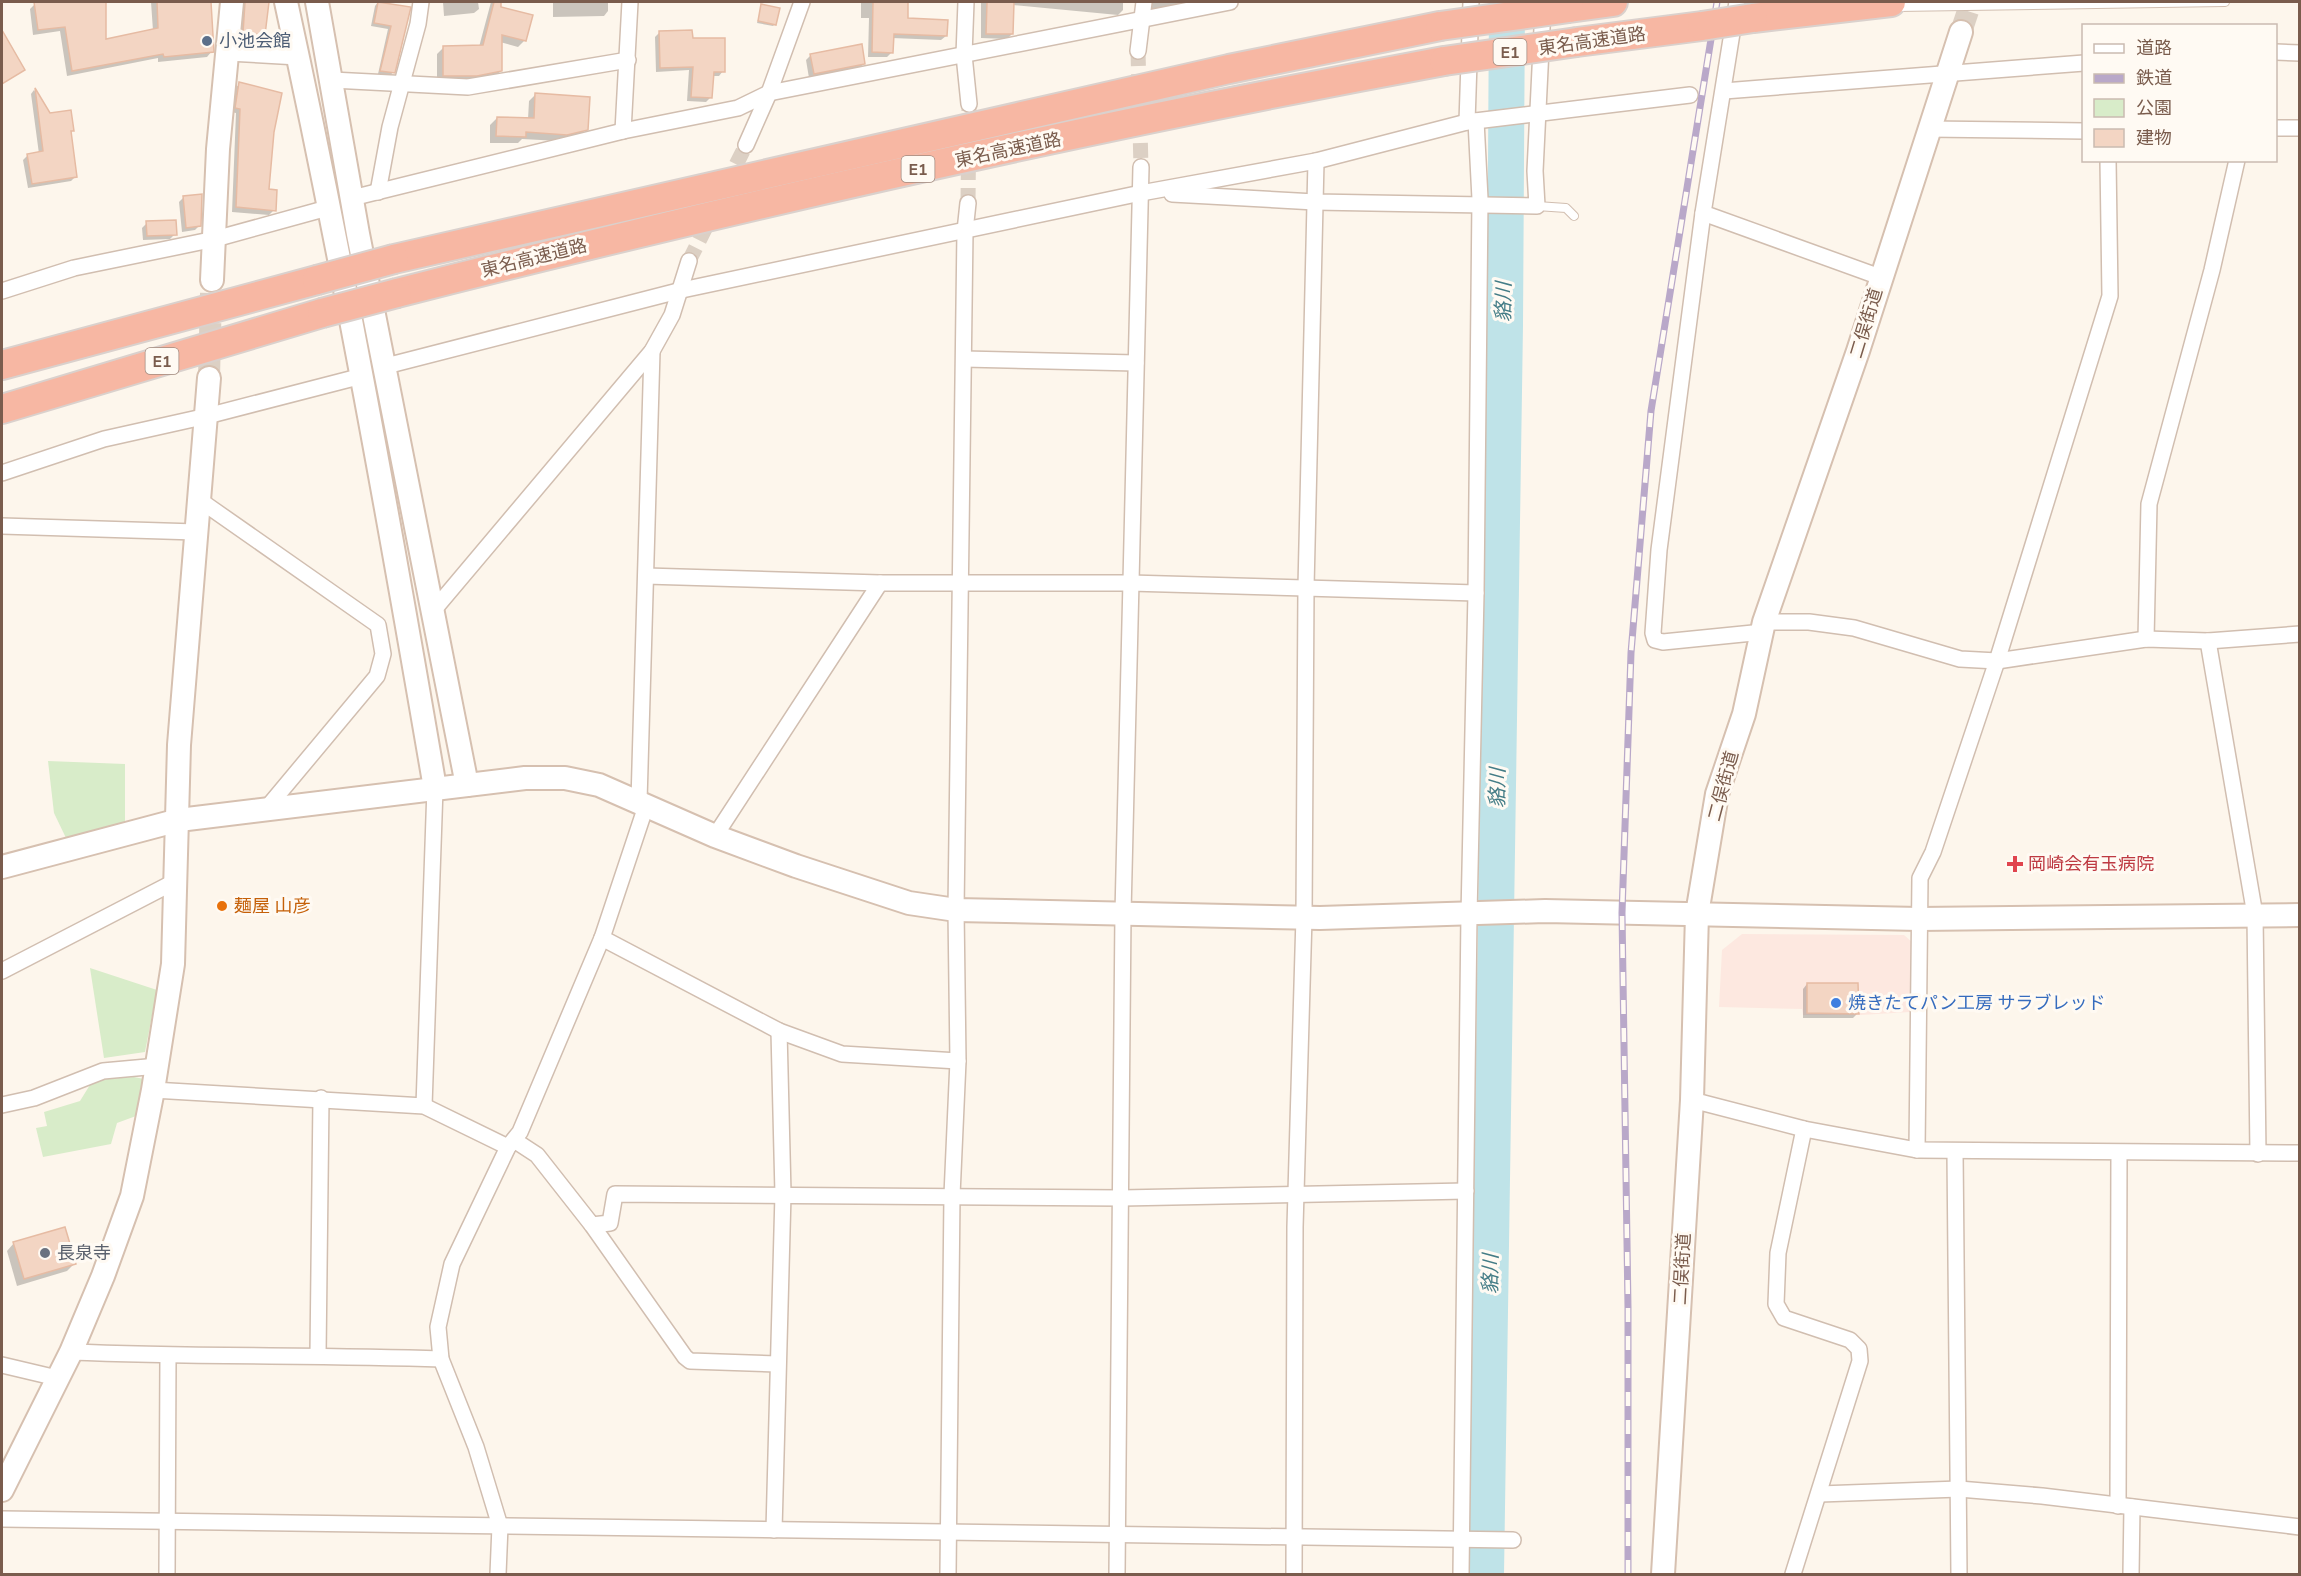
<svg xmlns="http://www.w3.org/2000/svg" width="2301" height="1576" font-family="'Nunito Sans','Noto Sans JP',sans-serif">
	<style>
		.commercial { fill: #fde8e0 }
		.green { fill: #d8ecc9 }
		.shadow { fill: #0003 }
		.lines { fill: none; stroke-linecap: round; stroke-linejoin: round }
		.river { stroke: #bfe3e8; stroke-width: 36 }
		.building { fill: #f3d5c3; stroke: #e6bba3; stroke-width: 1.5 }
		.street-tunnel { stroke: #dcd0c4; stroke-width: 15; stroke-dasharray: 15 8; stroke-linecap: butt }
		.secondary-tunnel { stroke: #dcd0c4; stroke-width: 22; stroke-dasharray: 22 11; stroke-linecap: butt }
		.lane-casing { stroke: #d1beb0; stroke-width: 10 }
		.street-casing { stroke: #d1beb0; stroke-width: 18 }
		.secondary-casing { stroke: #d6c0b0; stroke-width: 26 }
		.highway-casing { stroke: #dad1cd; stroke-width: 32 }
		.lane { stroke: #fff; stroke-width: 8 }
		.street { stroke: #fff; stroke-width: 15 }
		.secondary { stroke: #fff; stroke-width: 22 }
		.highway { stroke: #f7b7a3; stroke-width: 28 }
		.rail-casing { stroke: #b9a8c9; stroke-width: 7 }
		.rail { stroke: #fffaf3; stroke-width: 4.5; stroke-dasharray: 14; stroke-linecap: butt }
		.highway-bridge-casing { stroke: #dad1cd; stroke-width: 32; stroke-linecap: butt }
		.highway-bridge { stroke: #f7b7a3; stroke-width: 28 }
		.service-dot { fill: #5c6f8a; stroke: #fffaf3; stroke-width: 2 }
		.health-dot { fill: #e0444e; stroke: #fffaf3; stroke-width: 2 }
		.food-dot { fill: #e8710a; stroke: #fffaf3; stroke-width: 2 }
		.shop-dot { fill: #3f7fe0; stroke: #fffaf3; stroke-width: 2 }
		.worship-dot { fill: #6b7280; stroke: #fffaf3; stroke-width: 2 }
		.labels { text-anchor: middle; stroke-width: 6; stroke-linejoin: round; paint-order: stroke }
		.shield { fill: #fffaf3; stroke: #a28b7f; stroke-width: 1.5 }
		.shield-label { font-size: 16px; font-weight: bold; fill: #7a5c4d }
		.service-label { font-size: 18px; fill: #4e5e75; stroke: #fffaf3; text-anchor: start }
		.street-label { font-size: 18px; fill: #7a5c4d; stroke: #fffaf3 }
		.health-label { font-size: 18px; fill: #be3a42; stroke: #fffaf3; text-anchor: start }
		.food-label { font-size: 18px; fill: #c56008; stroke: #fffaf3; text-anchor: start }
		.shop-label { font-size: 18px; fill: #366cbe; stroke: #fffaf3; text-anchor: start }
		.worship-label { font-size: 18px; fill: #5b616d; stroke: #fffaf3; text-anchor: start }
		.water-label { font-size: 20px; font-style: italic; fill: #437c86; stroke: #fffaf3 }
	</style>
	<rect width="100%" height="100%" fill="#fdf6ec"/>
	<!-- commercial -->
	<path class="commercial" d="M1742 934 1904 935 1912 942 1910 1012 1861 1015H1803L1802 1009 1719 1007 1722 950Z"/>
	<!-- green -->
	<g class="green">
		<path d="M48 761 125 764V823L66 838 54 813Z"/>
		<path d="M90 968 157 990 145 1052 104 1058Z"/>
		<path d="M134 1077 144 1079 136 1116 117 1123 111 1144 43 1157 36 1128 47 1126 44 1112 80 1101 93 1080Z"/>
	</g>
	<!-- shadow -->
	<g class="shadow">
		<path d="M61 2H105V41L153 31 151 2H209L212 51 207 57 158 62V58L67 76 60 31 33 35 30 9 35 4Z"/>
		<path d="M243 2H267L264 35 259 39 239 37 240 4Z"/>
		<path d="M378 2 409 8 393 72 390 76 378 74 388 29 371 26 375 6Z"/>
		<path d="M443 2H478L479 9 474 13 444 16Z"/>
		<path d="M491 2H499V8L525 40 518 47 500 42 501 71 494 77 469 82H437V54L443 48 479 47Z"/>
		<path d="M553 2H608V11L604 16 553 17Z"/>
		<path d="M861 2H906V19L946 36 941 40 892 38V52L887 57H868L869 18H861Z"/>
		<path d="M981 2H1123V10L1118 15 1013 5 1012 34 1007 39 981 38Z"/>
		<path d="M1144 2H1201L1147 15Z"/>
		<path d="M762 6 775 24 773 26 757 23Z"/>
		<path d="M659 33 691 40 723 71 719 76H712L710 98 706 102 687 101 689 70 656 72 655 37Z"/>
		<path d="M9 46 23 70 2 84V51Z"/>
		<path d="M811 55 864 64 859 68 809 78 806 60Z"/>
		<path d="M240 84 272 131 268 191 274 210 269 215 232 212 236 113 231 112 235 88Z"/>
		<path d="M34 90 49 115 73 130 69 134 76 176 71 181 28 188 23 160 28 155 39 154 31 94Z"/>
		<path d="M536 94 586 129 579 136 559 141 522 139 518 143H490V125L497 118 528 119 529 101Z"/>
		<path d="M184 197 199 226 195 230 182 232 179 202Z"/>
		<path d="M147 223 175 234 170 239 143 240 142 228Z"/>
		<path d="M1807 984 1858 1013 1853 1018H1803V989Z"/>
		<path d="M14 1243 74 1264 67 1271 17 1286 7 1251Z"/>
	</g>
	<g class="lines">
		<!-- river -->
		<path class="river" d="M1486 1574 1505 325 1507 2"/>
	</g>
	<!-- building -->
	<g class="building">
		<path d="M34 2H106V39L158 28 157 2H211L214 52 164 57 163 54 72 71 65 27 38 30Z"/>
		<path d="M245 2H269L265 35 243 33Z"/>
		<path d="M378 2 411 7 395 73 380 71 391 26 374 23Z"/>
		<path d="M494 2H501V7L533 15 526 41 502 35V71L477 76H443V46L483 45Z"/>
		<path d="M873 2H908V18L948 20 947 36 894 34 893 53 872 52Z"/>
		<path d="M987 2H1014L1013 34H986Z"/>
		<path d="M761 4 780 8 776 25 758 21Z"/>
		<path d="M2 30 25 70 2 84Z"/>
		<path d="M692 30 693 38H725V72H714L712 98 691 97 693 67 660 68 659 31Z"/>
		<path d="M862 44 865 64 814 74 810 54Z"/>
		<path d="M239 82 282 93 274 132 269 189 277 190 276 211 236 207 240 109 235 108Z"/>
		<path d="M35 88 50 113 71 110 74 131H71L77 177 32 184 27 154 43 151Z"/>
		<path d="M535 93 590 97 588 130 567 135 526 132V137L496 136 497 117 534 118Z"/>
		<path d="M202 194 201 226 186 228 183 196Z"/>
		<path d="M176 220 177 235 147 236 146 221Z"/>
		<path d="M1807 983H1858L1859 1014 1807 1013Z"/>
		<path d="M65 1227 76 1264 24 1279 13 1242Z"/>
	</g>
	<g class="lines">
		<!-- street-tunnel -->
		<g class="street-tunnel">
			<path d="M1138 51 1141 167"/>
			<path d="M726 185 746 145"/>
			<path d="M968 203 969 104"/>
			<path d="M689 261 712 215"/>
		</g>
		<!-- secondary-tunnel -->
		<g class="secondary-tunnel">
			<path d="M1961 32 1971 2"/>
			<path d="M209 378 211 293"/>
		</g>
		<defs>
			<g id="lane">
				<path d="M1897 7 2225 2"/>
				<path d="M1537 206 1566 208 1574 216"/>
			</g>
			<g id="street">
				<path d="M966 2 964 55 969 104"/>
				<path d="M1737 2 1703 213 1880 277"/>
				<path d="M1138 51 1144 2"/>
				<path d="M2276 52 2300 53"/>
				<path d="M228 53 298 57"/>
				<path d="M332 80 468 87 628 60"/>
				<path d="M1724 91 2084 63"/>
				<path d="M1467 122 1471 2"/>
				<path d="M2276 128H2300"/>
				<path d="M1928 129 2084 131"/>
				<path d="M623 131 630 2"/>
				<path d="M746 145 769 93 802 2"/>
				<path d="M378 192 390 127 418 24 421 2"/>
				<path d="M1172 194 1315 202 1537 206 1535 171 1543 8"/>
				<path d="M352 198 623 131 738 108 769 93 1230 2"/>
				<path d="M1703 213 1659 550 1653 633 1655 640 1663 642 1763 632"/>
				<path d="M2 291 74 268 215 239 331 207"/>
				<path d="M964 359 1136 363"/>
				<path d="M386 366 682 290 1141 193 1316 161 1467 122 1690 95"/>
				<path d="M2 473 104 439 207 416 362 376"/>
				<path d="M198 499 378 625 383 654 377 676 266 809"/>
				<path d="M2 526 196 532"/>
				<path d="M646 576 880 583H1130L1476 593"/>
				<path d="M433 611 652 351 672 315 689 261"/>
				<path d="M1764 622H1809L1854 628 1960 659 1997 661 2146 639 2208 641 2300 634"/>
				<path d="M2146 639 2149 504 2212 270 2237 160"/>
				<path d="M2208 641 2255 915 2258 1154"/>
				<path d="M639 801 652 351"/>
				<path d="M715 836 880 583"/>
				<path d="M602 938 779 1031 842 1054 958 1061"/>
				<path d="M2 971 176 881"/>
				<path d="M153 1090 424 1106 508 1147"/>
				<path d="M1692 1100 1804 1129 1917 1150 2300 1153"/>
				<path d="M2 1105 34 1098 103 1071 158 1066"/>
				<path d="M424 1106 435 788"/>
				<path d="M514 1140 537 1155 592 1225 685 1357 690 1361 777 1364"/>
				<path d="M1917 1150 1920 878 1933 852 1997 661 2110 296 2108 160"/>
				<path d="M1955 1152 1959 1574"/>
				<path d="M592 1225 610 1223 615 1194 1122 1198 1466 1191"/>
				<path d="M71 1352C194 1357 317 1355 441 1359"/>
				<path d="M318 1355 321 1098"/>
				<path d="M2 1365 57 1378"/>
				<path d="M1820 1494 1959 1489 2042 1496 2300 1527"/>
				<path d="M2118 1506 2119 1153"/>
				<path d="M2 1519 1513 1540"/>
				<path d="M774 1530 783 1194 779 1031"/>
				<path d="M167 1574 168 1356"/>
				<path d="M498 1574 500 1526 476 1447 441 1359 438 1327 452 1264 508 1147 520 1132 602 938 646 806"/>
				<path d="M948 1574 952 1195 958 1061 956 910 965 231 968 203"/>
				<path d="M1117 1574 1123 913 1141 167"/>
				<path d="M1294 1574 1295 1227 1304 917 1306 587 1316 161"/>
				<path d="M1461 1574 1469 915 1476 593 1480 199 1476 121"/>
				<path d="M1793 1574 1860 1361 1859 1349 1850 1340 1784 1318 1776 1304 1778 1253 1804 1129"/>
				<path d="M2131 1574 2132 1507"/>
			</g>
			<g id="secondary">
				<path d="M286 2C343 263 390 525 435 788"/>
				<path d="M317 2 358 234 467 785"/>
				<path d="M212 280 218 149 232 2"/>
				<path d="M2 867 179 820 525 778H565L599 785 715 836 796 866 909 903 956 910 1320 918 1545 911 1919 919 2300 915"/>
				<path d="M2 1490 71 1352 103 1276 132 1196 153 1090 173 964 179 745 209 378"/>
				<path d="M1663 1574 1692 1100 1697 914 1717 794 1744 714 1764 622 1858 351 1961 32"/>
			</g>
			<g id="highway">
				<path d="M1569 8 1613 2"/>
				<path d="M1753 18 1891 2"/>
				<path d="M1577 42 1702 26"/>
				<path d="M394 259 1229 69 1440 26"/>
				<path d="M397 293C743 205 1092 126 1444 61"/>
				<path d="M2 365 317 280"/>
				<path d="M2 409 322 313"/>
			</g>
		</defs>
		<!-- lane casing -->
		<use href="#lane" class="lane-casing"/>
		<!-- street casing -->
		<use href="#street" class="street-casing"/>
		<!-- secondary casing -->
		<use href="#secondary" class="secondary-casing"/>
		<!-- highway casing -->
		<use href="#highway" class="highway-casing"/>
		<!-- lane -->
		<use href="#lane" class="lane"/>
		<!-- street -->
		<use href="#street" class="street"/>
		<!-- secondary -->
		<use href="#secondary" class="secondary"/>
		<!-- highway -->
		<use href="#highway" class="highway"/>
		<defs>
			<path id="rail" d="M1628 1574V1308L1622 913 1631 653 1651 411 1717 2"/>
		</defs>
		<!-- rail casing -->
		<use href="#rail" class="rail-casing"/>
		<!-- rail -->
		<use href="#rail" class="rail"/>
		<defs>
			<g id="highway-bridge">
				<path d="M1440 26 1569 8"/>
				<path d="M1702 26 1753 18"/>
				<path d="M1444 61 1577 42"/>
				<path d="M317 280 394 259"/>
				<path d="M322 313 397 293"/>
			</g>
		</defs>
		<!-- highway-bridge casing -->
		<use href="#highway-bridge" class="highway-bridge-casing"/>
		<!-- highway-bridge -->
		<use href="#highway-bridge" class="highway-bridge"/>
	</g>
	<!-- markers -->
	<circle class="service-dot" cx="207" cy="41" r="6"/>
	<path class="health-dot" d="M2012 855h6v6h6v6h-6v6h-6v-6h-6v-6h6z"/>
	<circle class="food-dot" cx="222" cy="906" r="6"/>
	<circle class="shop-dot" cx="1836" cy="1003" r="6"/>
	<circle class="worship-dot" cx="45" cy="1253" r="6"/>
	<g class="labels">
		<!-- shield labels -->
		<g class="shield">
			<rect x="1493.5" y="39" width="33" height="26" rx="4.5"/>
			<rect x="901.5" y="156" width="33" height="26" rx="4.5"/>
			<rect x="145.5" y="348" width="33" height="26" rx="4.5"/>
		</g>
		<g class="shield-label">
			<text x="1510" y="58">E1</text>
			<text x="918" y="175">E1</text>
			<text x="162" y="367">E1</text>
		</g>
		<!-- service labels -->
		<g class="service-label">
			<text x="219" y="47">小池会館</text>
		</g>
		<!-- street labels -->
		<g class="street-label">
			<text transform="translate(1592 41) rotate(-8)" y="6">東名高速道路</text>
			<text transform="translate(1008 150) rotate(-12)" y="6">東名高速道路</text>
			<text transform="translate(534 258) rotate(-14)" y="6">東名高速道路</text>
			<text transform="translate(1866 323) rotate(-73)" y="6">二俣街道</text>
			<text transform="translate(1723 786) rotate(-75)" y="6">二俣街道</text>
			<text transform="translate(1682 1269) rotate(-87)" y="6">二俣街道</text>
		</g>
		<!-- health labels -->
		<g class="health-label">
			<text x="2028" y="870">岡崎会有玉病院</text>
		</g>
		<!-- food labels -->
		<g class="food-label">
			<text x="234" y="912">麺屋 山彦</text>
		</g>
		<!-- shop labels -->
		<g class="shop-label">
			<text x="1848" y="1009">焼きたてパン工房 サラブレッド</text>
		</g>
		<!-- worship labels -->
		<g class="worship-label">
			<text x="57" y="1259">長泉寺</text>
		</g>
		<!-- water labels -->
		<g class="water-label">
			<text transform="translate(1503 302) rotate(-89)" y="7">貉川</text>
			<text transform="translate(1497 788) rotate(-89)" y="7">貉川</text>
			<text transform="translate(1490 1274) rotate(-89)" y="7">貉川</text>
		</g>
	</g>
	<!-- border -->
	<rect width="2301" height="1576" fill="none" stroke="#7a5c4d" stroke-width="6"/>
	<!-- legend -->
	<rect x="2082" y="24" width="195" height="138" fill="#fffaf3" stroke="#cabbb1" stroke-width="1.5"/>
	<rect x="2094" y="44" width="30" height="9" fill="#ffffff" stroke="#cabbb1" stroke-width="1.5"/>
	<text x="2136" y="54" font-size="18" fill="#7a5c4d">道路</text>
	<rect x="2094" y="74" width="30" height="9" fill="#b9a8c9" stroke="#cabbb1" stroke-width="1.5"/>
	<text x="2136" y="84" font-size="18" fill="#7a5c4d">鉄道</text>
	<rect x="2094" y="99" width="30" height="18" fill="#d8ecc9" stroke="#cabbb1" stroke-width="1.5"/>
	<text x="2136" y="114" font-size="18" fill="#7a5c4d">公園</text>
	<rect x="2094" y="129" width="30" height="18" fill="#f3d5c3" stroke="#cabbb1" stroke-width="1.5"/>
	<text x="2136" y="144" font-size="18" fill="#7a5c4d">建物</text>
</svg>
